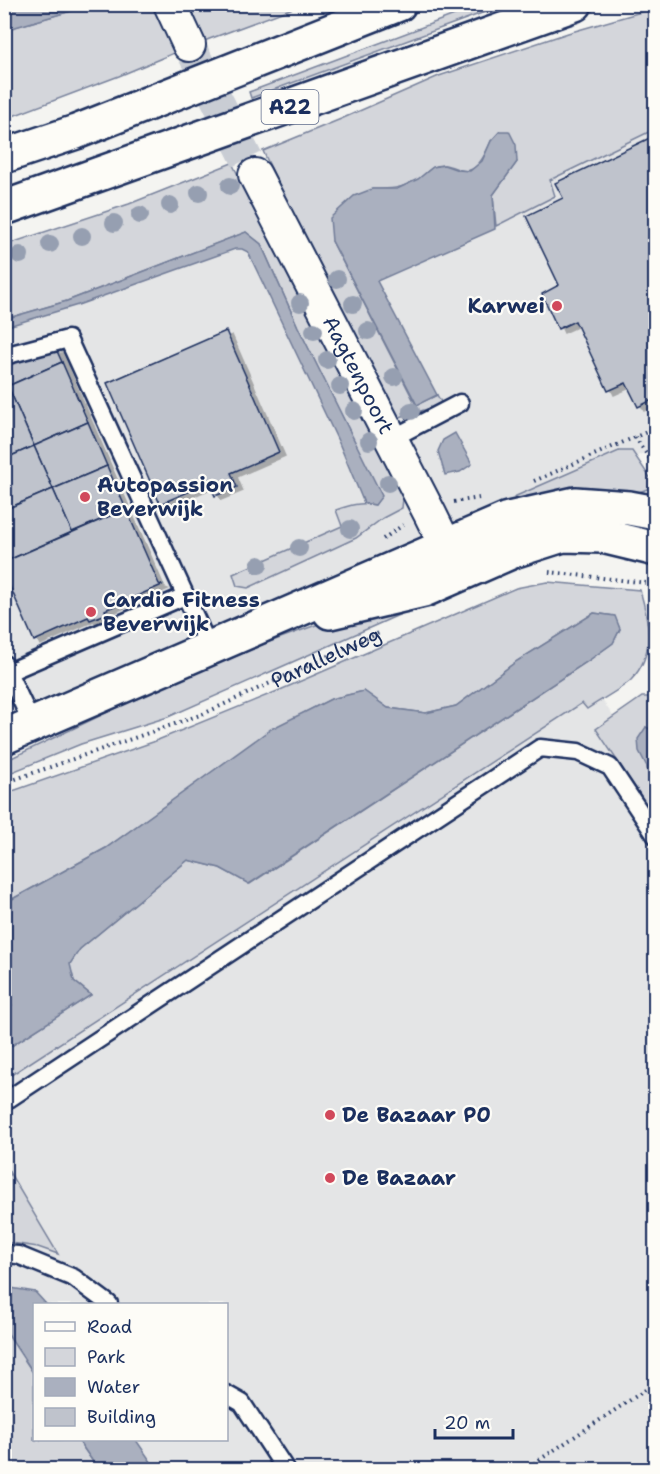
<svg xmlns="http://www.w3.org/2000/svg" width="660" height="1474" font-family="'Shantell Sans',sans-serif">
	<style>
		.built { fill: #e4e5e6; fill-rule: evenodd }
		.green { fill: #d4d6db; stroke: #78829c; stroke-width: 1.5 }
		.water { fill: #aab0bf; stroke: #717c98; stroke-width: 1.5 }
		.building { fill: #bfc3cc; stroke: #1b2f5e; stroke-width: 1.5; filter: url(#shadow) }
		.lines { fill: none; stroke-linecap: round; stroke-linejoin: round }
		.minor-tunnel { stroke: #c9cdd4; stroke-width: 32; stroke-dasharray: 32 16; stroke-linecap: butt }
		.service-casing { stroke: #1b2f5e; stroke-width: 21 }
		.minor-casing { stroke: #1b2f5e; stroke-width: 36 }
		.secondary-casing { stroke: #1b2f5e; stroke-width: 38 }
		.motorway-casing { stroke: #1b2f5e; stroke-width: 38 }
		.path { stroke: #1b2f5e; stroke-width: 4; stroke-dasharray: 1.5 4.5; stroke-linecap: butt }
		.service { stroke: #fdfcf7; stroke-width: 16 }
		.minor { stroke: #fdfcf7; stroke-width: 32 }
		.secondary { stroke: #fdfcf7; stroke-width: 33 }
		.motorway { stroke: #fdfcf7; stroke-width: 33 }
		.tree { fill: #969fb1 }
		.poi-dot { fill: #d1495b; stroke: #fdfcf7; stroke-width: 2 }
		.labels { text-anchor: middle; stroke-width: 4.5; stroke-linejoin: round; paint-order: stroke }
		.shield { fill: #fdfcf7; stroke: #5f6c8c; stroke-width: 1.5 }
		.shield-label { font-size: 20px; font-weight: bold; fill: #1b2f5e }
		.poi-label { font-size: 21px; font-weight: bold; fill: #1b2f5e; stroke: #fdfcf7; text-anchor: start }
		.street-label { font-size: 21px; fill: #1b2f5e; stroke: #fdfcf7 }
	</style>
	<defs>
		<filter id="shadow"><feDropShadow dx="6" dy="4" stdDeviation="0" flood-color="#0004"/></filter>
	</defs>
	<rect width="100%" height="100%" fill="#f4f4f1"/>
	<filter id="ink" filterUnits="userSpaceOnUse"><feTurbulence type="fractalNoise" baseFrequency=".0167" numOctaves="2"/><feDisplacementMap in="SourceGraphic" scale="12" xChannelSelector="R" yChannelSelector="G"/><feConvolveMatrix kernelMatrix="1 2 1 2 8 2 1 2 1" color-interpolation-filters="sRGB"/></filter>
	<g filter="url(#ink)">
		<!-- built -->
		<g class="built">
			<path d="M655 48V448L261 626 5 739V277L27 273Z"/>
			<path d="M590 681 655 781V1469L5 1470V1052ZM34 1304H226V1440H34Z"/>
		</g>
		<!-- green -->
		<g class="green">
			<path d="M92 5H158L181 50 119 76 5 119 4 30Z"/>
			<path d="M186 5H301L204 41Z"/>
			<path d="M481 5H504L251 98 249 92Z"/>
			<path d="M655 8V129L550 180 555 196 496 226 493 195 517 162 491 141C468 197 456 154 432 168 427 171 423 176 418 180 401 189 390 189 372 189L332 241 416 405 437 395 441 402 438 406 396 418 320 274 263 151 341 119 439 76 568 33Z"/>
			<path d="M232 163 267 233 280 249 403 498 402 508 383 518 356 538 248 588 237 586 233 574 342 526 336 510C350 505 360 502 375 505L381 496 298 327 261 244 246 232 67 301 5 319V245L129 204Z"/>
			<path d="M619 451H632L655 485C623 504 557 503 518 506L514 497Z"/>
			<path d="M547 582 640 590C649 621 656 654 631 680 620 690 600 700 587 709L582 703 5 1079V1050L91 995 74 981 69 963 80 949 188 860 220 868 250 884 588 661 613 643 620 629 614 616 594 613 517 661 456 706 426 713 388 708 364 691 331 699 271 730 106 848 5 903 4 794 153 742 280 690 516 588Z"/>
			<path d="M405 606 410 610 168 717 81 744 5 775V761L131 701 264 644 327 621Z"/>
			<path d="M642 697H655V732L646 727 647 769 655 782V817L596 729Z"/>
			<path d="M4 1165H5L58 1254 38 1247 5 1242Z"/>
			<path d="M4 1329 34 1374V1440H78L98 1469H8L5 1465Z"/>
		</g>
		<!-- water -->
		<g class="water">
			<path d="M8 4H92V5L5 30V5Z"/>
			<path d="M500 131H509L516 145 517 162 493 195 495 229 377 281 437 395 417 405 332 241 330 218 354 196 372 189H397L418 179 433 167 444 165 458 170 470 171 482 161 491 141Z"/>
			<path d="M246 232 261 244 298 327 382 496 375 505 364 503 339 443 248 252 242 249H235L78 305 5 327V319L67 301Z"/>
			<path d="M455 433 472 464 460 472 445 475 438 451 443 440Z"/>
			<path d="M594 613 615 616 620 629 613 643 588 661 249 884 220 868 188 860 80 949 70 964 74 981 91 995 5 1050V1014L12 1006 5 988V903L106 848 271 729 331 699 364 691 388 708 426 713 456 706 517 661Z"/>
			<path d="M646 727 655 732V782L639 751 638 739Z"/>
			<path d="M5 1287 35 1292 46 1304H34V1374L5 1329Z"/>
			<path d="M78 1440H136L156 1469H98Z"/>
		</g>
		<!-- building -->
		<g class="building">
			<path d="M656 135V398L638 407 626 383 608 391 575 321 558 329 542 294 559 285 526 216 563 198 555 183Z"/>
			<path d="M226 331 279 452 231 473 237 487 215 496 209 483 160 504 107 383Z"/>
			<path d="M56 349 62 362 8 386 4 378V362Z"/>
			<path d="M62 362 88 422 34 446 8 386Z"/>
			<path d="M8 386 34 446 4 459V387Z"/>
			<path d="M88 422 107 466 53 489 34 446Z"/>
			<path d="M34 446 53 489 4 510V459Z"/>
			<path d="M107 466 126 509 72 532 53 489Z"/>
			<path d="M53 489 72 532 4 562V510Z"/>
			<path d="M126 509 159 584 162 585 105 610 106 614 90 620 88 617 34 641 4 573V562Z"/>
		</g>
		<g class="lines">
			<!-- minor-tunnel -->
			<path class="minor-tunnel" d="M189 45 255 175"/>
			<defs>
				<g id="service">
					<path d="M4 356 68 339 209 647"/>
					<path d="M391 439 460 403"/>
					<path d="M4 664 32 723"/>
					<path d="M4 674 185 596"/>
					<path d="M4 1102 540 748 578 752 610 767 656 836"/>
					<path d="M4 1254 18 1255 74 1278 109 1304"/>
					<path d="M226 1394 242 1403 286 1470"/>
				</g>
				<g id="minor">
					<path d="M170 4 189 45"/>
					<path id="s2" d="M255 175 430 514 457 569"/>
				</g>
				<g id="secondary">
					<path d="M330 612 424 590 513 551 563 535 602 536 656 549"/>
					<path d="M4 737 508 519 575 504 629 508 656 513"/>
				</g>
				<g id="motorway">
					<path d="M4 156 76 132 399 4"/>
					<path d="M4 208 575 4"/>
				</g>
			</defs>
			<!-- service casing -->
			<use href="#service" class="service-casing"/>
			<!-- minor casing -->
			<use href="#minor" class="minor-casing"/>
			<!-- secondary casing -->
			<use href="#secondary" class="secondary-casing"/>
			<!-- motorway casing -->
			<use href="#motorway" class="motorway-casing"/>
			<!-- path -->
			<g class="path">
				<path d="M635 437 656 468"/>
				<path d="M534 481 656 428"/>
				<path d="M454 502 479 498"/>
				<path d="M383 539 403 525"/>
				<path d="M549 572 656 584"/>
				<path id="s1" d="M4 783 203 714 379 633"/>
				<path d="M524 1470 656 1383"/>
			</g>
			<!-- service -->
			<use href="#service" class="service"/>
			<!-- minor -->
			<use href="#minor" class="minor"/>
			<!-- secondary -->
			<use href="#secondary" class="secondary"/>
			<!-- motorway -->
			<use href="#motorway" class="motorway"/>
		</g>
		<!-- trees -->
		<g class="tree">
			<circle cx="230" cy="186" r="9"/>
			<circle cx="199" cy="193" r="9"/>
			<circle cx="170" cy="205" r="9"/>
			<circle cx="140" cy="215" r="9"/>
			<circle cx="114" cy="223" r="9"/>
			<circle cx="82" cy="236" r="9"/>
			<circle cx="50" cy="244" r="9"/>
			<circle cx="20" cy="255" r="9"/>
			<circle cx="337" cy="279" r="9"/>
			<circle cx="300" cy="303" r="9"/>
			<circle cx="353" cy="304" r="9"/>
			<circle cx="314" cy="331" r="9"/>
			<circle cx="368" cy="331" r="9"/>
			<circle cx="327" cy="360" r="9"/>
			<circle cx="394" cy="377" r="9"/>
			<circle cx="340" cy="386" r="9"/>
			<circle cx="354" cy="411" r="9"/>
			<circle cx="411" cy="411" r="9"/>
			<circle cx="369" cy="441" r="9"/>
			<circle cx="388" cy="483" r="9"/>
			<circle cx="350" cy="529" r="9"/>
			<circle cx="299" cy="548" r="9"/>
			<circle cx="259" cy="565" r="9"/>
		</g>
	</g>
	<!-- markers -->
	<g class="poi-dot">
		<circle cx="557" cy="306" r="6"/>
		<circle cx="85" cy="497" r="6"/>
		<circle cx="91" cy="612" r="6"/>
		<circle cx="330" cy="1115" r="6"/>
		<circle cx="330" cy="1178" r="6"/>
	</g>
	<g class="labels">
		<!-- shield labels -->
		<rect class="shield" x="261.5" y="90" width="57" height="34" rx="4.5"/>
		<g class="shield-label">
			<text x="290" y="114">A22</text>
		</g>
		<!-- poi labels -->
		<g class="poi-label">
			<text x="545" y="313" text-anchor="end">Karwei</text>
			<text x="97" y="492">Autopassion<tspan x="97" dy="24">Beverwijk</tspan></text>
			<text x="103" y="607">Cardio Fitness<tspan x="103" dy="24">Beverwijk</tspan></text>
			<text x="342" y="1122">De Bazaar P0</text>
			<text x="342" y="1185">De Bazaar</text>
		</g>
		<!-- street labels -->
		<g class="street-label">
			<text dy="7" stroke="none"><textPath href="#s2" startOffset="225">Aagtenpoort</textPath></text>
			<text dy="7" stroke="none"><textPath href="#s1" startOffset="346">Parallelweg</textPath></text>
		</g>
	</g>
	<!-- margin -->
	<rect width="660" height="1474" fill="none" stroke="#fdfcf7" stroke-width="24"/>
	<rect x="12" y="12" width="636" height="1450" fill="none" stroke="#1b2f5e" stroke-width="2" filter="url(#ink)"/>
	<!-- legend -->
	<rect x="33" y="1303" width="195" height="138" fill="#fdfcf7" stroke="#a3aaba" stroke-width="1.5"/>
	<rect x="45" y="1322" width="30" height="9" fill="#fdfcf7" stroke="#a3aaba" stroke-width="1.5"/>
	<text x="87" y="1333" font-size="18" fill="#1b2f5e">Road</text>
	<rect x="45" y="1348" width="30" height="18" fill="#d4d6db" stroke="#a3aaba" stroke-width="1.5"/>
	<text x="87" y="1363" font-size="18" fill="#1b2f5e">Park</text>
	<rect x="45" y="1378" width="30" height="18" fill="#aab0bf" stroke="#a3aaba" stroke-width="1.5"/>
	<text x="87" y="1393" font-size="18" fill="#1b2f5e">Water</text>
	<rect x="45" y="1408" width="30" height="18" fill="#bfc3cc" stroke="#a3aaba" stroke-width="1.5"/>
	<text x="87" y="1423" font-size="18" fill="#1b2f5e">Building</text>
	<!-- scale -->
	<path d="M435 1429v9h78v-9" fill="none" stroke="#1b2f5e" stroke-width="3"/>
	<text x="444" y="1429" font-size="18" fill="#1b2f5e" stroke="#fdfcf7" stroke-width="4.5" paint-order="stroke">20 m</text>
</svg>
